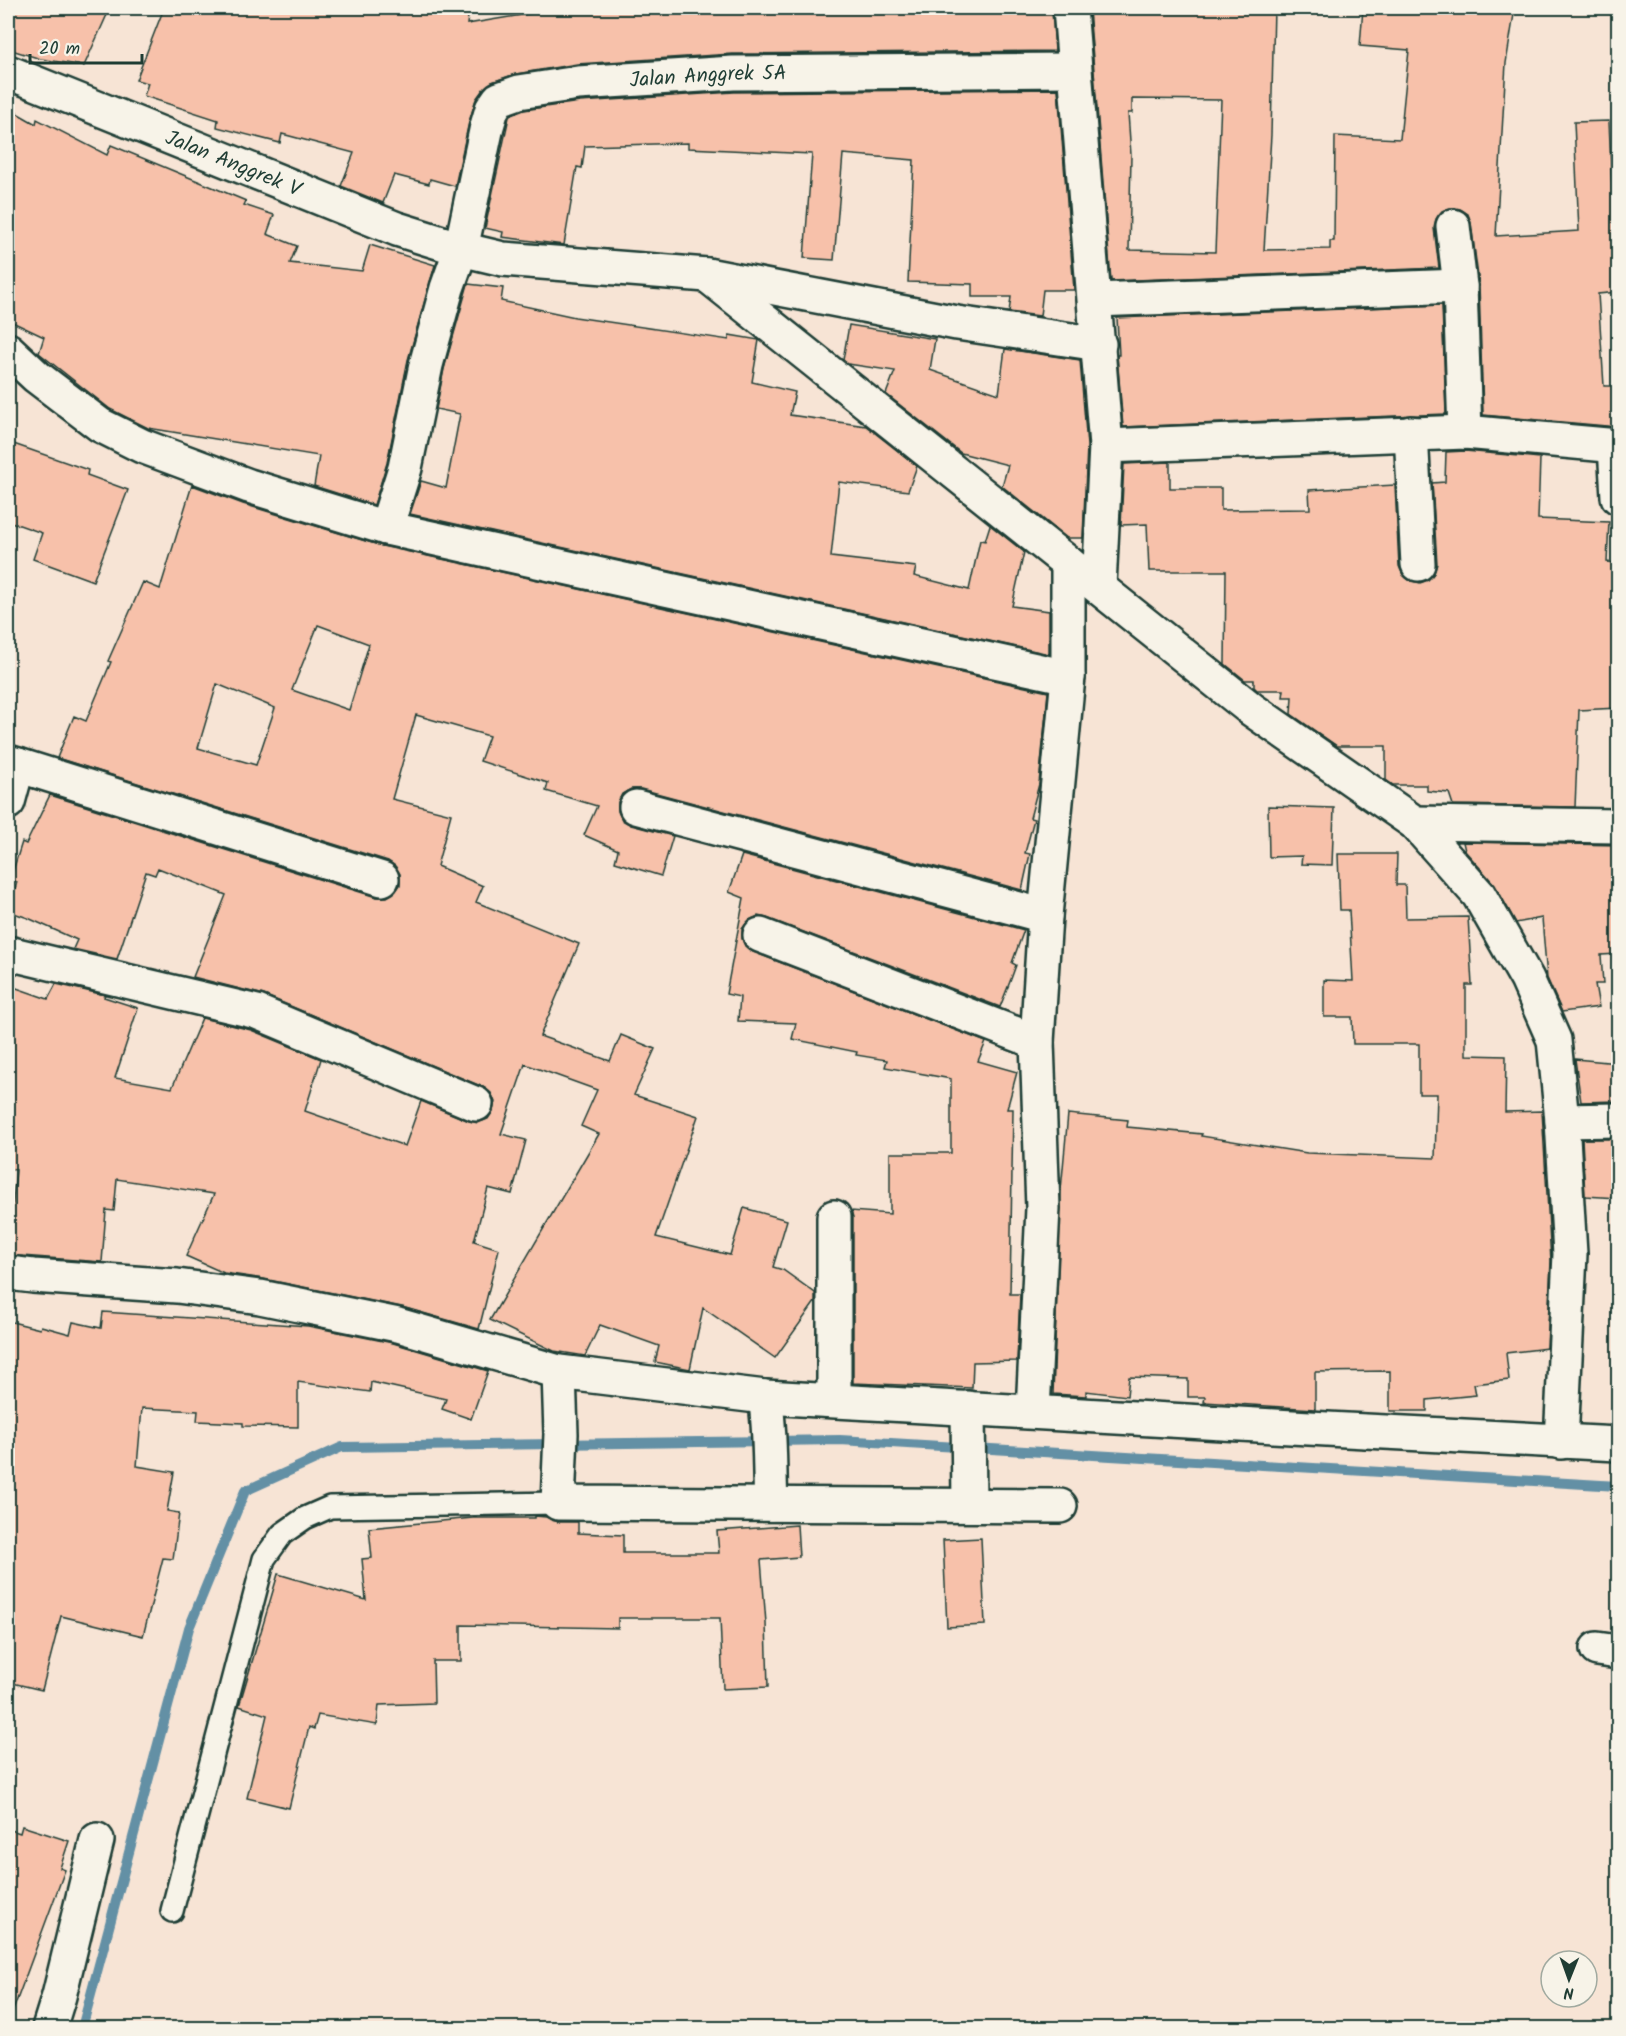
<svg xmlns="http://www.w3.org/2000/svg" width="1626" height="2036" font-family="Kalam,sans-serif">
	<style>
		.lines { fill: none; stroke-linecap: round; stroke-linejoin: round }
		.stream { stroke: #6490a5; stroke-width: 10 }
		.building { fill: #f7c1aa; stroke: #1f3d34; stroke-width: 1.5; fill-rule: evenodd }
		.service-casing { stroke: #1f3d34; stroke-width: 26 }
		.minor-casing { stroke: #1f3d34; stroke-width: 38 }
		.service { stroke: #f7f3e8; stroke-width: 21 }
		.minor { stroke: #f7f3e8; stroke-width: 33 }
		.labels { text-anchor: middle; stroke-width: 4.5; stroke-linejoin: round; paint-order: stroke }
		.street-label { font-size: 21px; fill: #1f3d34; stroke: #f7f3e8 }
	</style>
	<rect width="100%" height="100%" fill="#f7e4d5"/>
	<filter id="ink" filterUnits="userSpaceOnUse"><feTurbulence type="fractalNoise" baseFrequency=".0167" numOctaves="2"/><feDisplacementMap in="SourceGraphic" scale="12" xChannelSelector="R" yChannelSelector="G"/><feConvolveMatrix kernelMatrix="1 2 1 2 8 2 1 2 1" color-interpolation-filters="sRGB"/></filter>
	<g filter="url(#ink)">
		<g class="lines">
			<!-- stream -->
			<path class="stream" d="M82 2028 189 1628 245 1491 342 1447 840 1440 1618 1486"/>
		</g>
		<!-- building -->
		<g class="building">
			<path d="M8 8H110L84 66 41 59 8 49Z"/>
			<path d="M164 8H469L467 24 540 12 539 8H1052L1055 51 732 54 577 64 516 74 492 82 484 88 476 99 469 122 455 186 430 179 429 184 394 175 383 203 341 186 354 153 282 134 280 143 217 127 218 120 144 96 148 83 136 80Z"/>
			<path d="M1154 8H1274L1271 135 1264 250 1330 249V241H1334L1335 136 1400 139 1409 50 1360 46 1363 8H1515L1506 63 1496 236 1579 231 1574 122 1609 121 1612 190 1618 189V292L1598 294 1604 386H1618V427L1483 415 1479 284 1471 223 1468 214 1460 209 1450 208 1442 211 1436 219 1434 228 1439 268 1111 281 1089 9 1154 11ZM1132 99 1221 100 1215 252 1129 250 1131 155 1128 113H1132Z"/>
			<path d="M1058 89 1074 290H1043L1040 316 1009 312 1011 297H972V284L908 282 914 160 843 154 834 260 804 258 812 154 688 148V143L585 146 582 168 577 167 564 245 502 237 503 232 485 228 509 117 511 115 524 110 580 102 734 92Z"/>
			<path d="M8 108 36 124 37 119 107 155 111 145 246 201 244 205 274 215 267 234 297 246 290 263 362 271 370 245 435 265 408 360 387 463 374 505 314 486 319 456 148 428 110 409 39 353 44 337 8 320Z"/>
			<path d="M468 284 503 288 501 301 575 317 729 340V335L759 340 752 382 795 392 790 415 866 426 917 466 908 491 839 482 831 557 916 567 914 576 969 590 980 540 985 541 990 525 1024 552 1012 606 1049 611V654L410 514 421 481 446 488 460 414 436 409 444 369Z"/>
			<path d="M1442 305 1446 414 1123 427 1117 355H1119L1117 318Z"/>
			<path d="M849 325 935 339 930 370 999 394 1005 349 1080 360 1087 446 1083 538H1067L1002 486 1008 465 961 453 886 394 895 371 848 364 843 360Z"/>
			<path d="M8 442 88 470 87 475 128 490 93 581 33 559 42 533 8 521Z"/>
			<path d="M1465 451 1540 458 1538 519 1609 522 1607 562 1616 563 1615 663H1616L1618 708 1579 710 1575 807 1453 805 1449 793 1427 791V785H1393L1386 780V746H1337L1291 714 1292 697H1283L1284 690H1257L1254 687V680H1245L1225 664 1226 571H1149L1147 524 1121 525 1124 464 1170 462V488H1221V510L1310 509 1309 490 1395 485 1399 566 1403 575 1409 580 1420 583 1428 580 1434 573 1437 564 1432 483 1445 482 1446 452Z"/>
			<path d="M192 485 243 504 382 546 1048 692 1039 784 1030 818 1034 819 1025 853 1030 854 1022 890 641 789H631L622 794 618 802V811L622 820 631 825 673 836 661 876 615 862 618 850 584 835 597 806 546 791 548 783 480 761 489 736 416 715 392 799 451 814 437 866 483 886 476 902 579 944 540 1036 610 1061 621 1035 655 1049 634 1095 698 1116 656 1237 730 1255 744 1208 787 1220 773 1267 783 1270 815 1293V1302L775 1358 703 1308 690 1369 655 1362 659 1346 600 1325 585 1356 554 1351 490 1320 599 1134 581 1126 597 1090 525 1064 501 1134 526 1140 512 1194 488 1188 474 1241 499 1249 479 1329 402 1307 264 1279 224 1273 186 1256 214 1194 117 1179 114 1211 106 1210 102 1262 8 1255 16 1170 8 1169V985L48 999 56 984 105 995 104 997 138 1008 115 1078 172 1088 202 1018 251 1030 321 1059 305 1111 405 1146 421 1101 469 1121 478 1123 488 1119 493 1111 495 1102 491 1093 483 1087 264 995 193 977 226 895 158 868 155 875 146 872 117 959 73 949 77 940 28 918 8 911 17 882 10 880 22 842 26 844 50 795 376 897H387L395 892 400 885V874L395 866 388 861 57 758 74 716 86 721 111 662 108 661 143 582 160 589ZM318 625 369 644 349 710 292 690ZM217 684 275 708 256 765 198 748Z"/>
			<path d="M1268 806 1334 808 1332 865 1301 864 1302 856 1269 857Z"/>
			<path d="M1463 842 1618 845V954L1601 955 1603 984H1595L1599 1007 1562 1012 1547 978 1542 918 1516 923 1495 885 1465 851Z"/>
			<path d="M1338 854H1397L1396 885H1405L1406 918 1468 917 1472 985H1466V1055L1506 1056 1505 1112 1542 1111 1551 1261 1547 1348 1506 1353 1509 1380 1474 1384 1476 1395 1427 1400V1411H1390V1371L1315 1372V1409L1204 1402 1205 1397H1188V1379L1129 1377 1127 1396 1086 1391V1396L1053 1394 1061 1190 1068 1114 1128 1120 1127 1127 1202 1134 1201 1136 1307 1153 1435 1158 1437 1094H1419V1044H1353L1352 1017H1324V980L1353 981 1349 910H1340Z"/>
			<path d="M742 855 1024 930 1012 963 1016 965 1011 979 1000 1007 767 918 758 916 749 920 742 929V938L745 946 753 952 986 1042 978 1061 1017 1072 1007 1109H1013L1010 1294H1020L1017 1361 973 1362 972 1388 853 1383V1217L851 1211 890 1214V1153H951V1079L885 1067 887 1060 856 1055 857 1052 792 1039 796 1023 738 1021 740 997 726 994 744 898 729 892Z"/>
			<path d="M1575 1059 1618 1063 1616 1101 1581 1102Z"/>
			<path d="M1582 1139H1614L1613 1153H1618V1198L1585 1196Z"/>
			<path d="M103 1312 308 1326 393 1343 488 1371 471 1419 442 1409 446 1399 371 1382 370 1392 298 1382V1427L243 1426V1423L197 1421 198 1411 142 1408 137 1466 174 1472 167 1511 179 1513 173 1559 163 1558 143 1636 61 1616 42 1690 8 1682V1321L40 1329 41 1326 70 1334 73 1322 101 1328Z"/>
			<path d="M535 1516 546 1517 558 1522H578V1533L623 1535V1553H719L717 1531 797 1525 799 1557 761 1560 766 1623 768 1687 723 1689 720 1618H618V1628L461 1625V1661H433L434 1703 379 1705 377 1725 318 1715 314 1729 309 1727 289 1808 247 1798 267 1715 239 1706 278 1574 366 1600 362 1559 372 1558 369 1528 473 1518H535Z"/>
			<path d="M981 1538 985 1625 947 1627 943 1540Z"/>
			<path d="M22 1826 69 1841 60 1868 65 1870 11 2016H8V1829L20 1833Z"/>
		</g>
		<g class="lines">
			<defs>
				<path id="service" d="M172 1911 264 1559 282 1534 305 1518 330 1507 558 1503"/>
				<g id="minor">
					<path d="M1070 8 1106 446 1099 586"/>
					<path id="s1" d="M8 72 397 229 461 249 503 259 707 275 957 323 1099 344"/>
					<path d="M1453 226 1460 286 1465 432"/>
					<path d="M707 275 1251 709 1415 823 1479 895 1527 979 1554 1040 1562 1121 1570 1254 1561 1442"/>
					<path d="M1095 300 1460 286"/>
					<path d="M8 350 37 377 100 425 142 446 249 486 386 528 1068 677"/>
					<path d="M1411 433 1418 564"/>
					<path d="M1106 446 1465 432 1618 446"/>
					<path d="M1615 446 1618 497"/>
					<path id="s2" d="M386 528 405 468 426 365 447 288 461 249 487 126 492 109 499 99 519 92 578 83 733 73 1074 70"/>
					<path d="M8 762 382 879"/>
					<path d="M8 802 18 765"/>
					<path d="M636 807 1045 916"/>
					<path d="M1415 823 1618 826"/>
					<path d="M760 935 1037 1042"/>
					<path d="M8 953 257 1012 476 1104"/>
					<path d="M1562 1121 1618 1120"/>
					<path d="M8 1273 33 1276 177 1286 260 1297 398 1325 559 1372 765 1397 1327 1429 1618 1444"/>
					<path d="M559 1372 561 1434 558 1503 1060 1506"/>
					<path d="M765 1397C771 1432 769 1468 771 1504"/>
					<path d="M834 1400V1217"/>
					<path d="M968 1408 969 1505"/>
					<path d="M1033 1411 1043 1208 1037 1042 1045 916 1068 677V563"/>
					<path d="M1597 1649 1618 1652"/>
					<path d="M49 2028 59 1996 97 1840"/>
				</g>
			</defs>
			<!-- service casing -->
			<use href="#service" class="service-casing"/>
			<!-- minor casing -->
			<use href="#minor" class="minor-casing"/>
			<!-- service -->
			<use href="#service" class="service"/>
			<!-- minor -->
			<use href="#minor" class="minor"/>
		</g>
	</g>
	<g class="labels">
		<!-- street labels -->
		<g class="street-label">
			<text dy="7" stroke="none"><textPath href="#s2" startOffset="656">Jalan Anggrek 5A</textPath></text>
			<text dy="7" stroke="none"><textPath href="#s1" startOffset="243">Jalan Anggrek V</textPath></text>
		</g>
	</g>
	<!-- margin -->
	<rect width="1626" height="2036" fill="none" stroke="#f7f3e8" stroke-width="30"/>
	<rect x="15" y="15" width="1596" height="2006" fill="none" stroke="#1f3d34" stroke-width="2" filter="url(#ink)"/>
	<!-- north arrow -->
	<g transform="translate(1569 1979) rotate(181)"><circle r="28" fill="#f7f3e8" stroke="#a1aaa0" stroke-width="1.5"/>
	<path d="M0-4.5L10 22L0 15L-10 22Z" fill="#1f3d34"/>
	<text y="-9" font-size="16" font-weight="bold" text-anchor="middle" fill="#1f3d34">N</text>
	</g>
	<!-- scale -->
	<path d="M30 54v9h112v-9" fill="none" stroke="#1f3d34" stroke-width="3"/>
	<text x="39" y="54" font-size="18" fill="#1f3d34" stroke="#f7f3e8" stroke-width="4.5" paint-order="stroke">20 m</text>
</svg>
